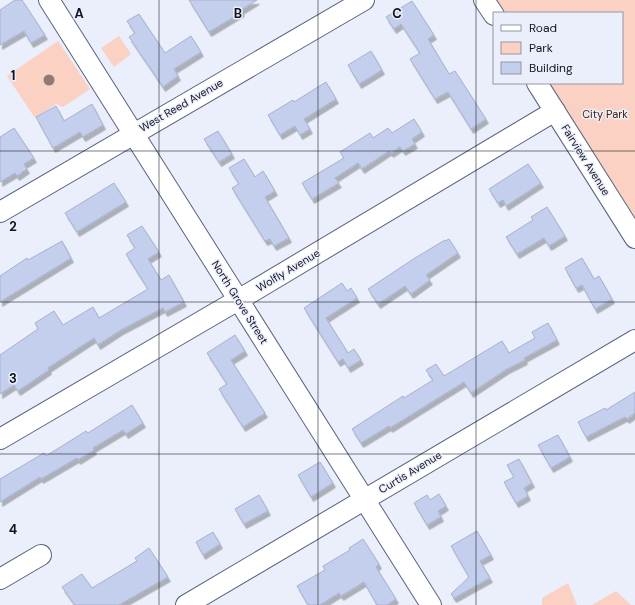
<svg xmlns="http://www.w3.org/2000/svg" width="635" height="605" font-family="'DM Sans',sans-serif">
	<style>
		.green { fill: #fad1c2 }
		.building { fill: #c3cfed; stroke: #a6b1ce; filter: url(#shadow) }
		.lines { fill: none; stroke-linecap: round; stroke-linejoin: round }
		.minor-casing { stroke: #5a647e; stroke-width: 22 }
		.minor { stroke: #fff; stroke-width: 20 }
		.tree { fill: #917a75 }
		.grid { fill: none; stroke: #11141f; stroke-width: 1; stroke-opacity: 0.55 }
		.labels { text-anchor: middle; stroke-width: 3; stroke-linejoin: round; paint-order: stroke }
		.street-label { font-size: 11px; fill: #11141f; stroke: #eaeffb }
		.park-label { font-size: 11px; fill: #481a07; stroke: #eaeffb }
		.grid-label { font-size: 13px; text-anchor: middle; font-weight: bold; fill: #11141f; stroke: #eaeffb; stroke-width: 3; stroke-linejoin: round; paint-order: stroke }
	</style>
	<defs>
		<filter id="shadow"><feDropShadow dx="2.5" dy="4.5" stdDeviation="0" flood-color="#0004"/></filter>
	</defs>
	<rect width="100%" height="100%" fill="#eaeffb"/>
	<!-- green -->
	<g class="green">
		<path d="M496 0H635V219L549 83H622V13H505Z"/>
		<path d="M119 36 131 54 114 67 101 48Z"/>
		<path d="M58 41 90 89 63 107 56 104 35 118 7 76Z"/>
		<path d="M568 583 577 605H542V598Z"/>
		<path d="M616 591 631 605H592Z"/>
	</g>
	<!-- building -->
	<g class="building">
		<path d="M15 0H22L45 35 31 43 24 31 0 45V10Z"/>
		<path d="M189 0H257L241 10 242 12 209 32Z"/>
		<path d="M412 1 434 35 428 39 449 74 455 71 486 119 471 129 448 92 435 99 410 59 420 53 401 24 394 29 386 17Z"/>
		<path d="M139 14 165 53 191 36 201 52 174 69 178 76 163 87 129 37 135 33 127 21Z"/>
		<path d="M371 51 382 70 359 84 348 65Z"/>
		<path d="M326 82 336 99 304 119 310 129 300 135 295 126 280 135 268 115 293 100 294 102Z"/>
		<path d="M92 104 103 125 83 137 80 132 53 148 36 117 56 106 64 121Z"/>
		<path d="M414 119 422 132 412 139 415 144 403 151 400 147 391 153 389 151 362 169 358 163 335 178 339 183 312 199 302 183 344 158 340 152 370 133 373 138 388 128 392 133Z"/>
		<path d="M14 128 34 158 24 164 27 169 17 176 15 173 0 182V137Z"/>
		<path d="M218 131 232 154 219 162 204 139Z"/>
		<path d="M244 159 255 177 263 171 275 191 265 197 289 238 274 246 270 239 265 241 232 188 239 184 229 168Z"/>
		<path d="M528 164 541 183 506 206 503 200 498 203 489 189Z"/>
		<path d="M114 183 126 202 77 232 65 213Z"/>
		<path d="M547 207 565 236 549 246 544 238 517 254 506 237 533 220 531 217Z"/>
		<path d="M142 226 159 252 148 259 161 280 169 275 184 302 165 312 163 308 121 330 98 345 94 338 48 368 49 370 18 391 14 385 0 394V355L38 329 35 323 54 311 63 325 93 307 99 318 148 289 126 254 135 248 127 235Z"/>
		<path d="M449 239 458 253 426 275 430 280 411 294 405 286 378 304 368 289 415 258 445 240V241Z"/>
		<path d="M62 241 71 258 0 302V276L27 258 28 260Z"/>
		<path d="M582 258 594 279 599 276 612 299 595 309 582 285 576 288 565 268Z"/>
		<path d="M342 283 347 291 351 288 357 298 326 318 348 353 354 349 361 360 348 368 343 359 338 362 304 308Z"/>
		<path d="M548 323 557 340 524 358 525 360 507 369 471 393 464 382 390 428 389 426 361 443 352 429 403 396 404 398 433 380 426 370 436 364 444 376 502 341 509 353 535 338 532 332Z"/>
		<path d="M235 335 245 351 231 360 265 413 243 427 219 389 227 384 207 353Z"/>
		<path d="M635 392V413L627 419 625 417 586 437 578 422 605 408 606 410Z"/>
		<path d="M132 405 143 423 126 434 123 430 93 448 94 450 78 460 77 458 41 479 40 477 0 502V479L44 453 46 456 86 431 88 433Z"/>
		<path d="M558 435 570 457 551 468 538 445Z"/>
		<path d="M519 459 532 483 524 488 528 496 516 503 504 482 514 477 507 465Z"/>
		<path d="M320 462 333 483 311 497 298 475Z"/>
		<path d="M439 494 446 506 438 511 441 517 427 525 414 503 427 495 430 500Z"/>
		<path d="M259 495 268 511 244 524 235 509Z"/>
		<path d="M477 531 491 555 480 561 490 578 454 598 451 594 469 577 451 546Z"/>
		<path d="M213 532 220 544 203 555 196 542Z"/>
		<path d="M363 539 379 564 376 567 396 599 387 605H377L364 582 341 596 339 593 320 605H308L297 586 325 570 323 566 350 550 349 548Z"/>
		<path d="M149 548 168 577 119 605H75L62 587 82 574 92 588 137 561 135 558Z"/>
	</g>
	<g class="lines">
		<defs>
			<g id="minor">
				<path d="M49 0 431 605"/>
				<path d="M484 0 494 15"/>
				<path d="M537 83 635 238"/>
				<path d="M0 212 364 0"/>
				<path d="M0 439 250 293 555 111"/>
				<path d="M0 579 41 555"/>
				<path d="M186 605 635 340"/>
			</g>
		</defs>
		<!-- minor casing -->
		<use href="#minor" class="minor-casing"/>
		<!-- minor -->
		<use href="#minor" class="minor"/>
	</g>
	<!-- trees -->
	<circle class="tree" cx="49" cy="80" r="5.5"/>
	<!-- grid -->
	<path class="grid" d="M159 0V605M318 0V605M476 0V605M0 151H635M0 302H635M0 454H635"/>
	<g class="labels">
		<!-- street labels -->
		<g class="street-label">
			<text transform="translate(181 105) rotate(-30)" y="4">West Reed Avenue</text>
			<text transform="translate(586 160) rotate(58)" y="4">Fairview Avenue</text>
			<text transform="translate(288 270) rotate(-31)" y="4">Wolfly Avenue</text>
			<text transform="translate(240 302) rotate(58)" y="4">North Grove Street</text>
			<text transform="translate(410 472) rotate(-31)" y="4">Curtis Avenue</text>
		</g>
		<!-- park labels -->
		<g class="park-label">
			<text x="605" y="118">City Park</text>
		</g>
	</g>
	<g class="grid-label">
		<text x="79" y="18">A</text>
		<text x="238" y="18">B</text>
		<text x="397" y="18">C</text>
		<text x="13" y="80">1</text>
		<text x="13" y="231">2</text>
		<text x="13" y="383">3</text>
		<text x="13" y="534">4</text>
	</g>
	<!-- legend -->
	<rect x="493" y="12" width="130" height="72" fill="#eaeffb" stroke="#9397a3"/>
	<rect x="501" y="25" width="20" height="6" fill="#ffffff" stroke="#9397a3"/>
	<text x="529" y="32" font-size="12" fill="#11141f">Road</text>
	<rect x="501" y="42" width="20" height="12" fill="#fad1c2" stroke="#9397a3"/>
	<text x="529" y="52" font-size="12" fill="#11141f">Park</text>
	<rect x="501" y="62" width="20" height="12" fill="#c3cfed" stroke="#9397a3"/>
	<text x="529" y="72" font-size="12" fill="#11141f">Building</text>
</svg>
